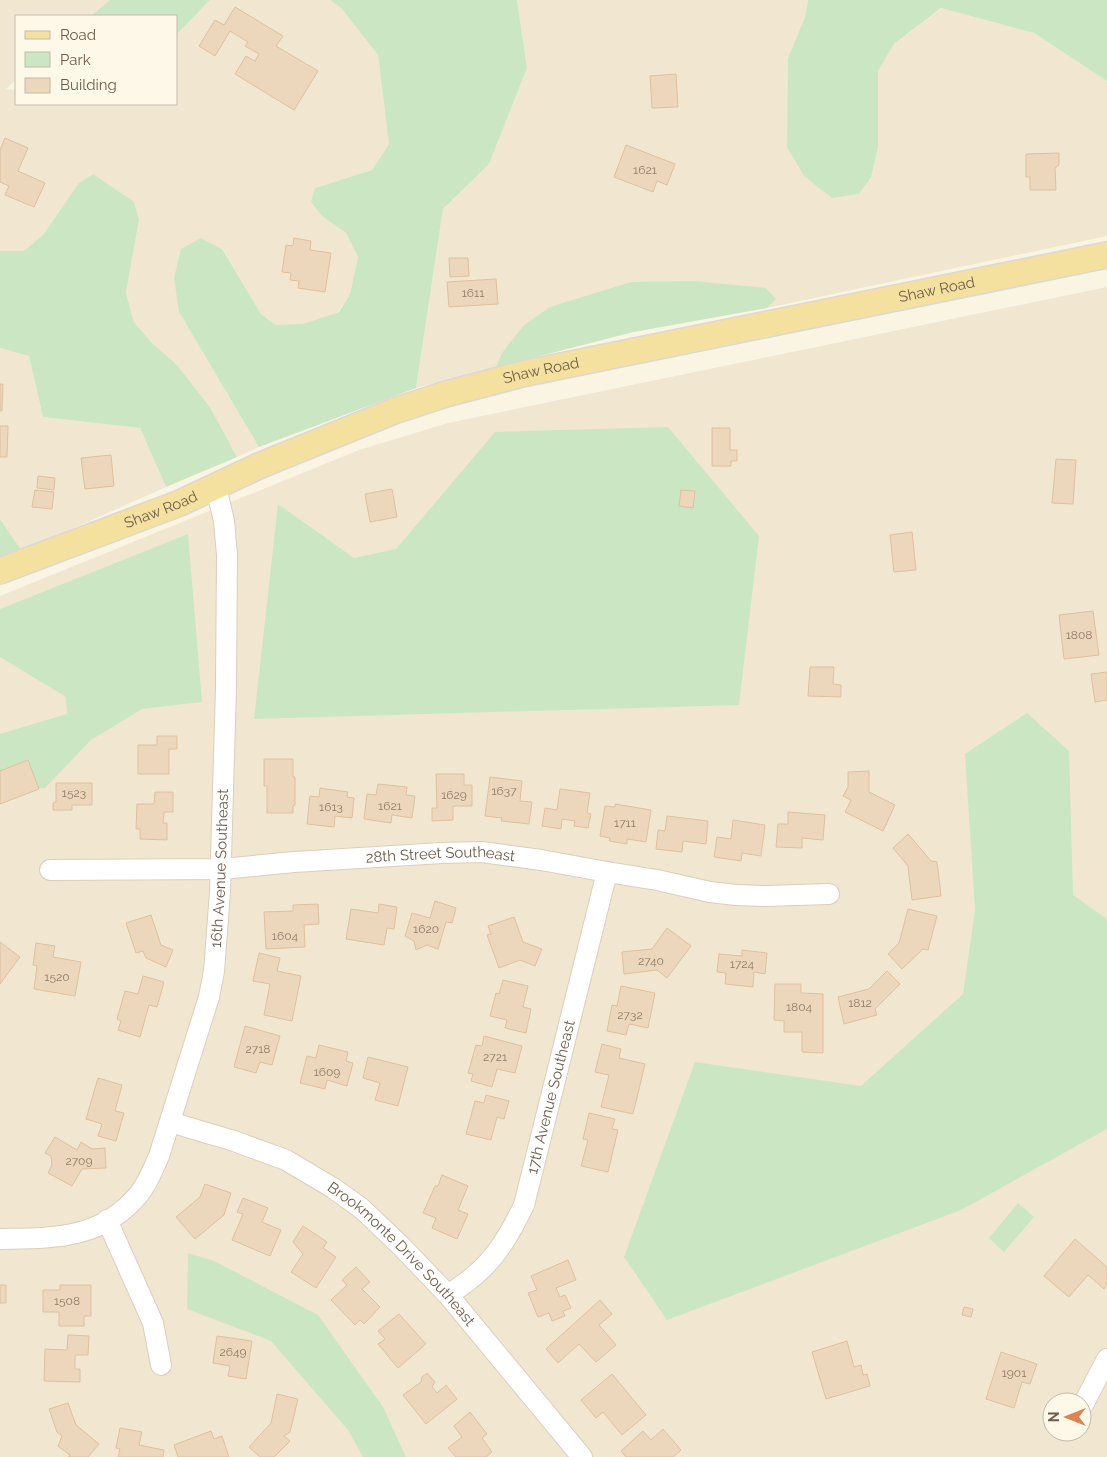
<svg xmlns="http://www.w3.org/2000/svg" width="1107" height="1457" viewBox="0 0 1107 1457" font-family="Raleway,sans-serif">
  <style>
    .residential { fill: #f1e7d1; fill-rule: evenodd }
    .green { fill: #cbe6c2 }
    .building { fill: #edd7bc; stroke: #dec09d }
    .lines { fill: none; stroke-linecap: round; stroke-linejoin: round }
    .minor-casing { stroke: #dacfbc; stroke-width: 22 }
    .major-casing { stroke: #dcd8d4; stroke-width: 28 }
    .minor { stroke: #fff; stroke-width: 20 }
    .major { stroke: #f4e19f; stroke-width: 25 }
    .labels { text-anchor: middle; stroke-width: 4; stroke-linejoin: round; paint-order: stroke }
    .number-label { font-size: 12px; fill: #8e7c67 }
    .street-label { font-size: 15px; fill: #6f5d4b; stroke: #fdf8e7 }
  </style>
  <rect width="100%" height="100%" fill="#faf4e2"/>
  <path class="residential" d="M 0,0 L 110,0 L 91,16 L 16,16 L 16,80 L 6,89 L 16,90 L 16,104 L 176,104 L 176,35 L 210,0 L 330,0 L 341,8 L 378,55 L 389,144 L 372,170 L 315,188 L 322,216 L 346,233 L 358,257 L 350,294 L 338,312 L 303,325 L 276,325 L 261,314 L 223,249 L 179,312 L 259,447 L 237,457 L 210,407 L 177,365 L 152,343 L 134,322 L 126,293 L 139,220 L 78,184 L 43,235 L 24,251 L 0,251 Z
    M 517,0 L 808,0 L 805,17 L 788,58 L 878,147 L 878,71 L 894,44 L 942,8 L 1034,33 L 1107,81 L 1107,236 L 767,308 L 633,332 L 416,388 L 443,209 L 489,164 L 527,68 Z
    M 1107,287 L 1107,1457 L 0,1457 L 0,596 L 359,450 L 448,423 ZM 1052,1402 L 1082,1402 L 1082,1432 L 1052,1432 Z
    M 0,348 L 29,356 L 43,417 L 140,428 L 166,487 L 22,551 L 0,519 Z"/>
  <path class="green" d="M 110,0 L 210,0 L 176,35 L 176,16 L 91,16 Z
    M 330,0 L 517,0 L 527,68 L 489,164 L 443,209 L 416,388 L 259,447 L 179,312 L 174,278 L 181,249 L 201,238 L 223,250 L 261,314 L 276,325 L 303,324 L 339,312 L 350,294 L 358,257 L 346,233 L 322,216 L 311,202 L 315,188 L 372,170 L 389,144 L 378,55 L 341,8 Z
    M 808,0 L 1107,0 L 1107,81 L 1034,33 L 941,8 L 894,44 L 878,71 L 878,147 L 871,177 L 859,194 L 832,198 L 804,176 L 787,147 L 788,58 L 805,17 Z
    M 93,174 L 134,202 L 139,220 L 126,293 L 134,322 L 152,343 L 177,365 L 210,407 L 237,457 L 166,487 L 140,428 L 43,417 L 29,356 L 0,348 L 0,251 L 24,251 L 43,235 L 78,184 Z
    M 693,281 L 766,288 L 776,299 L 767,308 L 633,332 L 496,367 L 502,353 L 524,325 L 550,307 L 631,282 Z
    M 668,427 L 759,536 L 739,705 L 254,719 L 278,504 L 354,558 L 396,549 L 495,432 Z
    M 0,519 L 22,551 L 0,558 Z
    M 188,534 L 202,702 L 142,709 L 91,740 L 45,788 L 4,789 L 0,779 L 0,734 L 67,714 L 66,697 L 0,657 L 0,609 Z
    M 1027,713 L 1069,751 L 1073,895 L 1107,919 L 1107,1129 L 961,1210 L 667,1320 L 624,1257 L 695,1062 L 861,1086 L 963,994 L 975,910 L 965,754 Z
    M 1018,1203 L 1034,1217 L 1004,1252 L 989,1238 Z
    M 188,1253 L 214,1261 L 318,1315 L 383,1407 L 406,1457 L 363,1457 L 348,1430 L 271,1341 L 187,1309 Z"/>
  <path class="building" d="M 235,7 L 283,36 L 276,46 L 318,71 L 294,110 L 235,74 L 246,56 L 255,61 L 259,54 L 245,46 L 248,42 L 230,31 L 215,56 L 199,46 L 215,20 L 224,25 Z
    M 676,74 L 678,107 L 652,108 L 650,76 Z
    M 5,138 L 28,148 L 18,171 L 45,183 L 34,207 L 5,195 L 9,186 L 0,182 L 0,150 Z
    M 626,145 L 675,164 L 667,185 L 657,181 L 653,192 L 614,177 Z
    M 1059,153 L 1059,165 L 1055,168 L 1056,190 L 1030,190 L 1030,177 L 1026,177 L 1026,154 Z
    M 294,238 L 311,241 L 310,250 L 331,253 L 325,292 L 298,288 L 299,281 L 290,280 L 291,273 L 282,272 L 286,245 L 293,246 Z
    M 449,258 L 468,258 L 469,276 L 450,277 Z
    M 496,279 L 498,304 L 449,307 L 447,282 Z
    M 0,384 L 3,384 L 2,411 L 0,411 Z
    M 0,426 L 8,426 L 7,457 L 0,457 Z
    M 712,428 L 730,428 L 730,450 L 737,450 L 737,461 L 731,461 L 731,466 L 712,466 Z
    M 111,455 L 114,486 L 85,489 L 81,458 Z
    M 1056,459 L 1076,460 L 1073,504 L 1052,503 Z
    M 38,476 L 55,478 L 54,490 L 37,488 Z
    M 392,489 L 397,517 L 370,522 L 365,494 Z
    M 35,490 L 54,492 L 52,509 L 32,507 Z
    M 681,490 L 695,491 L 693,508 L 679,506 Z
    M 912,532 L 916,570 L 894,572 L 890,535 Z
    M 1093,611 L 1099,655 L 1064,659 L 1059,615 Z
    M 810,667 L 834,667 L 833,684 L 841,685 L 841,697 L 808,696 Z
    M 1107,672 L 1107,700 L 1095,702 L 1091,674 Z
    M 157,736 L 177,736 L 177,749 L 169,749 L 169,774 L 138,774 L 138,745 L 157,745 Z
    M 264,759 L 293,759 L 293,777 L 295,777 L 295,805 L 293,806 L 293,813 L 267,813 L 267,786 L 264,786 Z
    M 28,760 L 39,789 L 0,804 L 0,771 Z
    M 869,771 L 869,792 L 895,805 L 883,831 L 845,812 L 851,800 L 843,796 L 848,787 L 848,772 Z
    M 436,774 L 464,774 L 464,785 L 472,785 L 472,806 L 453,806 L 453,820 L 432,821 L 432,808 L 437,808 Z
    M 490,777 L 522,781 L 520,801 L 532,802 L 529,824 L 501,821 L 502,818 L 485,816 Z
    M 56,783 L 92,783 L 92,805 L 72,805 L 72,810 L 53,810 L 53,803 L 56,802 Z
    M 378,784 L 407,787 L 406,795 L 415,796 L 412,818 L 392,815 L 391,823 L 364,819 L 367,794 L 376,795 Z
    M 320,788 L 348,792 L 347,797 L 354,798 L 352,818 L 335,816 L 334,827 L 307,824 L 310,796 L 319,797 Z
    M 560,789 L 590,793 L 587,813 L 591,814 L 588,828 L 574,826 L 575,821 L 562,819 L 561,829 L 542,826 L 545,808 L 557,810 Z
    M 155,792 L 173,792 L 173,812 L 164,812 L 163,823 L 167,823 L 167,840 L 140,839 L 140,829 L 136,829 L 137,804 L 154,804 Z
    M 615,804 L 651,810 L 646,842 L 627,839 L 627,844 L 609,841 L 610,838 L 600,836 L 605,806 L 615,807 Z
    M 788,812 L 825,815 L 823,840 L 802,838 L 802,848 L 776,847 L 778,824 L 788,824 Z
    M 667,816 L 708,821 L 706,844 L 683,841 L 682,852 L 656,849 L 658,830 L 665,831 Z
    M 733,820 L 765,825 L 761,856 L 742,853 L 741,861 L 714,857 L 717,837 L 731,839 Z
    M 908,834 L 931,861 L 937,862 L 941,896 L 912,900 L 908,866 L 893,848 Z
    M 435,901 L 456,908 L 452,923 L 446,922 L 438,949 L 427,945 L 416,950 L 414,941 L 405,936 L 412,913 L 430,918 Z
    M 318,904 L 319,924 L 304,925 L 305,947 L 266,949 L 264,912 L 293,911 L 293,905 Z
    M 379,904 L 397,907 L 394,929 L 387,928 L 384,945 L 346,939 L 351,909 L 378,913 Z
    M 908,909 L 937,916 L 928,950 L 923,949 L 902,969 L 888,954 L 899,943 Z
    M 151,915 L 161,945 L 173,950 L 166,967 L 146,958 L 143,951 L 136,953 L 126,923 Z
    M 514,917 L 523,942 L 542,949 L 535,966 L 520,960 L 499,968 L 487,935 L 491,934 L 488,926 Z
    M 667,928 L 691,946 L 667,978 L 657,970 L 624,974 L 622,952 L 652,949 Z
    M 0,942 L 20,957 L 0,984 Z
    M 36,943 L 55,946 L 53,957 L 81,962 L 75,996 L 34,989 L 37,966 L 33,965 Z
    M 742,950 L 767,953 L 765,974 L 754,972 L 753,987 L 725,984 L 726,973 L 717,972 L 719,954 L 742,956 Z
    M 259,953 L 280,958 L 277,971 L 301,976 L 292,1021 L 264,1015 L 270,984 L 253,981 Z
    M 887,971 L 900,984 L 875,1009 L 877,1015 L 844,1024 L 838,997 L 869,989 Z
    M 143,976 L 164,982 L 157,1007 L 149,1005 L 140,1037 L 118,1030 L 121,1021 L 117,1019 L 125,991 L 138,994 Z
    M 503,980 L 528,986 L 523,1007 L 531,1009 L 526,1033 L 505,1028 L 507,1020 L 490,1016 L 496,993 L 499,994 Z
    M 775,984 L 801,984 L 801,993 L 823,994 L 823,1053 L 802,1052 L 802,1032 L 784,1032 L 784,1021 L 774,1020 Z
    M 621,986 L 655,993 L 648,1028 L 629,1024 L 626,1035 L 607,1031 L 612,1005 L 617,1006 Z
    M 245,1026 L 280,1036 L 272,1065 L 260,1062 L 256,1073 L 234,1067 Z
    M 484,1036 L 522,1046 L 515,1073 L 497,1069 L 492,1087 L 471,1081 L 473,1074 L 468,1073 L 476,1045 L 482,1046 Z
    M 602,1044 L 621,1049 L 619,1058 L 645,1064 L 633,1114 L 601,1107 L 609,1075 L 595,1072 Z
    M 319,1045 L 348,1052 L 346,1061 L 353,1063 L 347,1086 L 327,1080 L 325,1089 L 300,1083 L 307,1056 L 316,1058 Z
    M 368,1057 L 408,1067 L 398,1106 L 375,1100 L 380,1083 L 363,1078 Z
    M 98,1078 L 122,1085 L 115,1111 L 124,1113 L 116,1141 L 98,1136 L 102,1124 L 86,1119 Z
    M 486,1095 L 509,1101 L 504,1119 L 497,1117 L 491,1140 L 466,1134 L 475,1101 L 484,1103 Z
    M 589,1113 L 615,1119 L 612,1129 L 618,1130 L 608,1172 L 581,1166 L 588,1140 L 583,1139 Z
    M 55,1137 L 77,1150 L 81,1142 L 92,1149 L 105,1148 L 106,1168 L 82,1169 L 72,1186 L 48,1173 L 52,1165 L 51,1156 L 45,1153 Z
    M 442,1175 L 468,1186 L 458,1210 L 468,1214 L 457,1239 L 432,1228 L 436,1218 L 423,1213 L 435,1186 L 438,1186 Z
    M 205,1184 L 231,1193 L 224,1215 L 195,1239 L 176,1217 L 200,1197 Z
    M 243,1198 L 268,1208 L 262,1222 L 281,1230 L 270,1256 L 232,1240 L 243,1214 L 237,1212 Z
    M 303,1226 L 327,1242 L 323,1248 L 336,1257 L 316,1288 L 291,1272 L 303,1254 L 293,1242 Z
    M 1075,1239 L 1107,1267 L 1107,1285 L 1104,1289 L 1088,1275 L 1069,1297 L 1044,1276 Z
    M 568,1260 L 576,1280 L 556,1288 L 560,1297 L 565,1295 L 571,1308 L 563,1311 L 565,1316 L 552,1321 L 549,1313 L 538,1317 L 528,1293 L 537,1290 L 531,1276 Z
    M 356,1267 L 370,1282 L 362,1289 L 380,1307 L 364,1324 L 360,1320 L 355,1325 L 331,1300 L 347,1285 L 342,1280 Z
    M 0,1285 L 6,1285 L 6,1303 L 0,1303 Z
    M 60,1285 L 91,1285 L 91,1316 L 84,1316 L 84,1326 L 59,1326 L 59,1312 L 43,1312 L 43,1290 L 60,1290 Z
    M 600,1300 L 612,1314 L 599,1325 L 616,1345 L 596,1362 L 579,1344 L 558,1363 L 546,1349 Z
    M 964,1307 L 973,1309 L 971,1317 L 962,1315 Z
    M 399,1314 L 426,1344 L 398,1368 L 378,1344 L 385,1339 L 378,1331 Z
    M 68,1335 L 89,1336 L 88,1355 L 75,1355 L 75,1369 L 80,1369 L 80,1382 L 44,1381 L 45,1349 L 67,1350 Z
    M 217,1336 L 252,1341 L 246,1379 L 228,1376 L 230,1366 L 213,1363 Z
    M 847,1341 L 854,1367 L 861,1365 L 863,1375 L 867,1374 L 870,1386 L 826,1399 L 812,1352 Z
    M 1001,1352 L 1037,1364 L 1030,1384 L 1022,1382 L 1014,1408 L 986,1399 Z
    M 427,1373 L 435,1382 L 432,1387 L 437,1393 L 446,1385 L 457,1399 L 426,1424 L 403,1395 L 421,1382 L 422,1377 Z
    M 612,1374 L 646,1415 L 622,1435 L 603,1412 L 596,1418 L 581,1400 Z
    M 277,1394 L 298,1399 L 290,1432 L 284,1436 L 290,1441 L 274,1457 L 260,1457 L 249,1447 L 271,1423 Z
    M 68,1403 L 76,1425 L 99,1444 L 88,1457 L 68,1457 L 70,1455 L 58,1446 L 62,1436 L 57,1432 L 49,1409 Z
    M 470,1412 L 487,1434 L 482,1438 L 492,1452 L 486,1457 L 456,1457 L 448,1448 L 462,1437 L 454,1426 Z
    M 120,1428 L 142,1432 L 139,1445 L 164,1450 L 163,1457 L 118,1457 L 120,1449 L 116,1448 Z
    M 663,1429 L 681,1450 L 673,1457 L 626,1457 L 621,1451 L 643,1431 L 651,1440 Z
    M 211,1431 L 214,1439 L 222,1436 L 229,1457 L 178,1457 L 174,1445 Z"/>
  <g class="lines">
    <defs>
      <g id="minor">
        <path id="s1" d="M 50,870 L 222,869 L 294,862 L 442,853 L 482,852 L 541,860 L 607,872 L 657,880 L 710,892 L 736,895 L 765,896 L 829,894"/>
        <path id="s2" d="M 170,1122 L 234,1141 L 286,1160 L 333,1188 L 361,1208 L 400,1245 L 448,1295 L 582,1457"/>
        <path d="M 107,1220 L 153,1323 L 161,1365"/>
        <path id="s3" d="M 0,1239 C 53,1238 101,1240 139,1194 C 148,1183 153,1169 159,1156 L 209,997 L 214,971 L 220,892 L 226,688 L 227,555 L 224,521 L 216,487"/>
        <path id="s4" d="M 448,1295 C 457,1289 466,1283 474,1276 C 497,1257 511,1232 524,1205 L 607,872"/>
        <path d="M 1083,1405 L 1107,1359"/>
      </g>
      <g id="major">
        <path id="s5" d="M 0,571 L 180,503 L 261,465 L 394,411 L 446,394 L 522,374 L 1107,255"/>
      </g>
    </defs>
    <use href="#minor" class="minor-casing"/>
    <use href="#major" class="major-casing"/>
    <use href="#minor" class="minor"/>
    <use href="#major" class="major"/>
  </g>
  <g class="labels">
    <g class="number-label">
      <text x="645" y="174">1621</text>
      <text x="473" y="297">1611</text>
      <text x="1079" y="639">1808</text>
      <text x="504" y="795">1637</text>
      <text x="74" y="797">1523</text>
      <text x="454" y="799">1629</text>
      <text x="390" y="810">1621</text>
      <text x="331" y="811">1613</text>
      <text x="625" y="827">1711</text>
      <text x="426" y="933">1620</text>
      <text x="285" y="940">1604</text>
      <text x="651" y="965">2740</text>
      <text x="742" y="968">1724</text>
      <text x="57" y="981">1520</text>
      <text x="860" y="1007">1812</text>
      <text x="799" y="1011">1804</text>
      <text x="630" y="1019">2732</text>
      <text x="258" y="1053">2718</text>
      <text x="495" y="1061">2721</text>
      <text x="327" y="1076">1609</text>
      <text x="79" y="1165">2709</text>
      <text x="67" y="1305">1508</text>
      <text x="233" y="1356">2649</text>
      <text x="1014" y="1377">1901</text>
    </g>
    <g class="street-label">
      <text dy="5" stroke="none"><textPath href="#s5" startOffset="982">Shaw Road</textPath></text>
      <text dy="5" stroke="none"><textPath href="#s5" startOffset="578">Shaw Road</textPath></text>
      <text dy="5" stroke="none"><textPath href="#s5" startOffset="172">Shaw Road</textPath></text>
      <text dy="5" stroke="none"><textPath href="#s1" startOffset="391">28th Street Southeast</textPath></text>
      <text dy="5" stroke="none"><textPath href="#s3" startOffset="491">16th Avenue Southeast</textPath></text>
      <text dy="5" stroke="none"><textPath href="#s4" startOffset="231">17th Avenue Southeast</textPath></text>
      <text dy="5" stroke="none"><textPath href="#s2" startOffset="272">Brookmonte Drive Southeast</textPath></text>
    </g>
  </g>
  <rect x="15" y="15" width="162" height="90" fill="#fdf8e7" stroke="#c4baa9"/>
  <rect x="25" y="31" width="25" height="8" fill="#f4e19f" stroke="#c4baa9"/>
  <text x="60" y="40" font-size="15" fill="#6f5d4b">Road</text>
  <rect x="25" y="52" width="25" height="15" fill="#cbe6c2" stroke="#c4baa9"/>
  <text x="60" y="65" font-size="15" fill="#6f5d4b">Park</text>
  <rect x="25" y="78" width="25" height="15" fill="#edd7bc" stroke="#c4baa9"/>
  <text x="60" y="90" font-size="15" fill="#6f5d4b">Building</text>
  <g transform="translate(1067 1417) rotate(270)"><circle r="24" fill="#fdf8e7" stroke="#c4baa9"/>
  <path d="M0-4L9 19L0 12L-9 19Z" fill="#db8450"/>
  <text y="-8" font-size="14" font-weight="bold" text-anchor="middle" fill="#6f5d4b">N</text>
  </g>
</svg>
